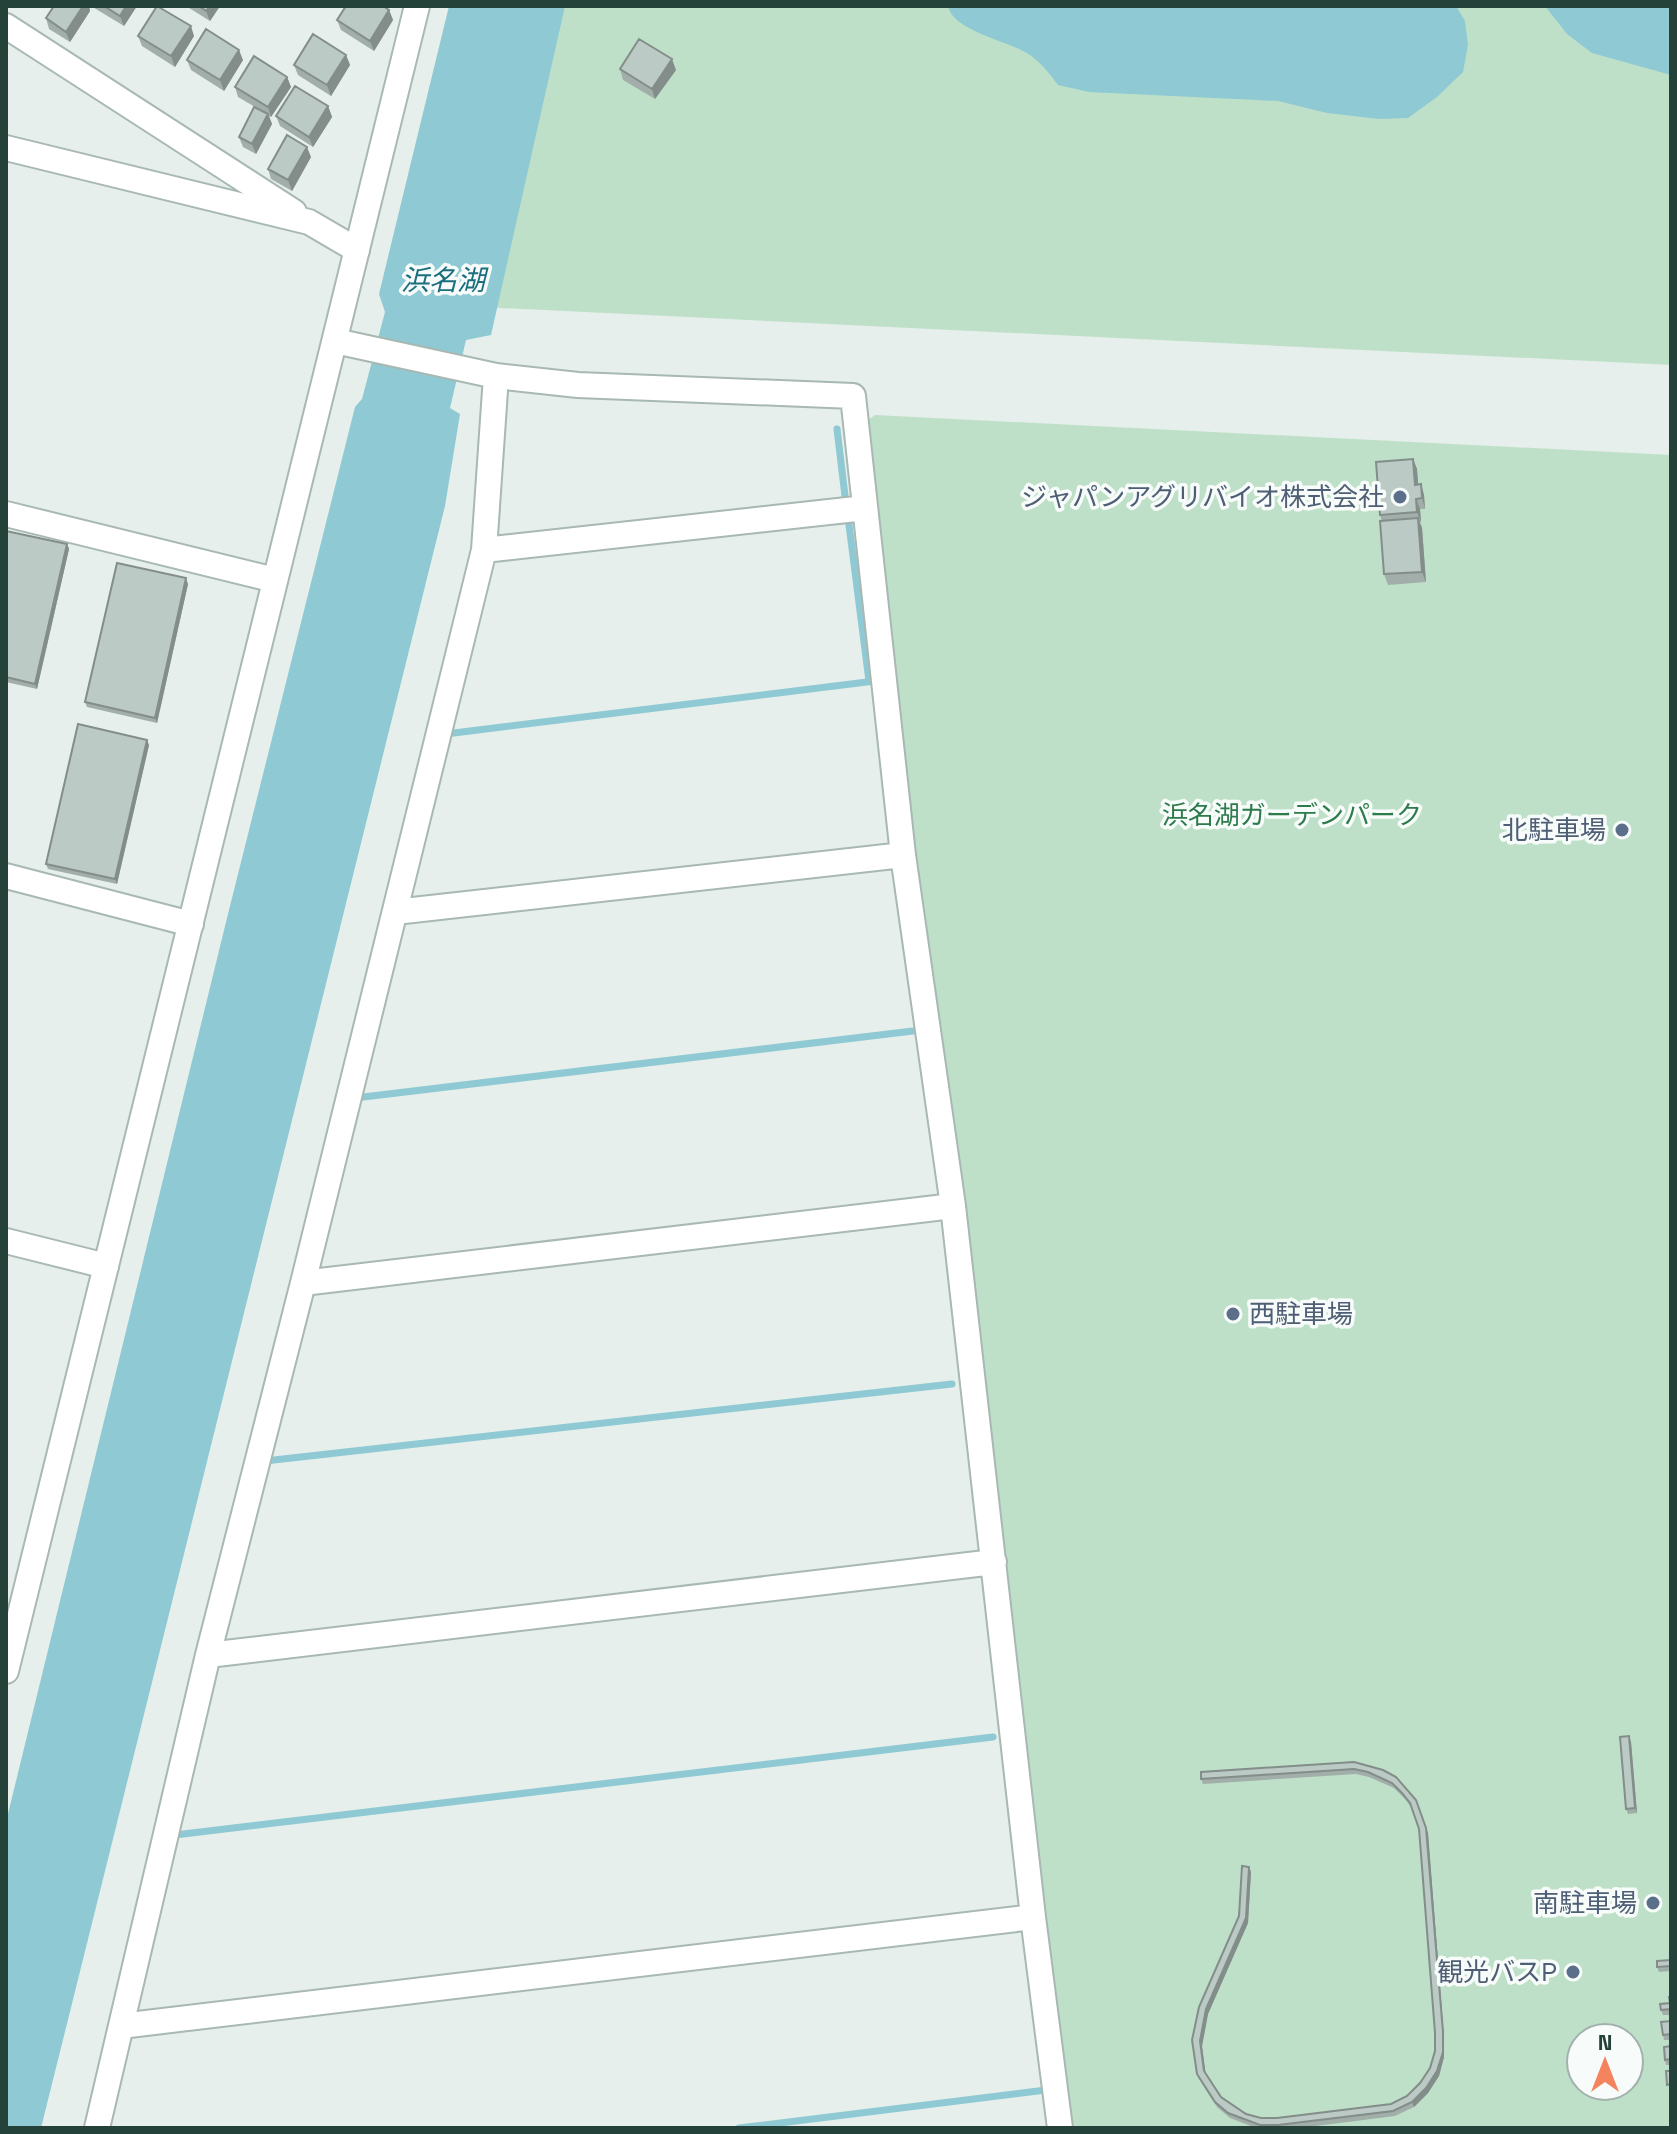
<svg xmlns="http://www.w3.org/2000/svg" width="1677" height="2134" viewBox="0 0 1677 2134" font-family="'Space Grotesk','Noto Sans JP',sans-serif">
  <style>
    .green { fill: #bfe0c8; fill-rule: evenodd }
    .water { fill: #8ec9d4 }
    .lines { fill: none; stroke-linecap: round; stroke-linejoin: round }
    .stream { stroke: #8ec9d4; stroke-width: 7 }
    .minor-casing { stroke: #a8b8b2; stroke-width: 28 }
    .tertiary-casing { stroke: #a8b8b2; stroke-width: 28 }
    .minor { stroke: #fff; stroke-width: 24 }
    .tertiary { stroke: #fff; stroke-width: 24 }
    .wall { fill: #a1aea9 }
    .shaded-wall { fill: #838d89 }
    .building { fill: #bbcac4; stroke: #838d89; stroke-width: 2 }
    .service-dot { fill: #5c6f8a; stroke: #f7fbf9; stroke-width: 3 }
    .labels { text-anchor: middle; stroke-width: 7; stroke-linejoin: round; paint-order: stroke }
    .service-label { font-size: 26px; fill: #4e5e75; stroke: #f7fbf9; text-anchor: end }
    .park-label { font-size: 26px; fill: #2d7a4b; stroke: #f7fbf9 }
    .water-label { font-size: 28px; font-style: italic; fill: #1c6f80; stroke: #f7fbf9 }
  </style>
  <rect width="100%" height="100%" fill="#e6efeb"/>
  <path class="green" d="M 527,6 L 1671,6 L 1671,365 L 461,306 Z
    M 875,415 L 1671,455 L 1671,2128 L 1066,2128 L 865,422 ZM 1581,2038 L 1629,2038 L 1629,2086 L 1581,2086 Z"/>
  <path class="water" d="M 449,6 L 565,6 L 491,335 L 466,340 L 450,408 L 460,414 L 445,506 L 41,2128 L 6,2128 L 6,1822 L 226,922 L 355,407 L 362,399 L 385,312 L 379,294 Z
    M 948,6 L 1456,6 L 1465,21 L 1468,45 L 1463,72 L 1437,97 L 1408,118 L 1379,119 L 1327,113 L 1278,101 L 1089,92 L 1058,85 C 1049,73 1040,61 1027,53 C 1007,41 952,30 948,6 Z
    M 1545,6 L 1671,6 L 1671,75 L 1592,53 L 1567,34 Z"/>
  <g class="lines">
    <path class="stream" d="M 837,429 L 845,496
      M 848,517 L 869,681
      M 446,734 L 875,681
      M 355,1098 L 913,1031
      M 265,1461 L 952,1384
      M 175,1835 L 993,1737
      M 739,2128 L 1046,2090"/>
    <defs>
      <path id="minor" d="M 6,26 L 294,212
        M 6,148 L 309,222 L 357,250
        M 335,341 L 496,376 L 578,385 L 853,396 L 903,855 L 953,1206 L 1033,1917 L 1060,2128
        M 6,514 L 275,580
        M 484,550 L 865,508
        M 6,876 L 191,924
        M 395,912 L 903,855
        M 6,1241 L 106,1266
        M 303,1283 L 953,1206
        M 208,1655 L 994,1562
        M 121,2026 L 1033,1917
        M 97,2128 L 208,1655 L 303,1283 L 484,550 L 496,376"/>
      <path id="tertiary" d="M 6,1671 L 417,6"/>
    </defs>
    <use href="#minor" class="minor-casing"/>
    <use href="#tertiary" class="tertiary-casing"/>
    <use href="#minor" class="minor"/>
    <use href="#tertiary" class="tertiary"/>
  </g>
  <path class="wall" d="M 54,6 L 89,6 L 90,11 L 70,42 L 49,29 L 46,18 Z
    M 91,6 L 137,6 L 124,26 Z
    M 186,6 L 220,6 L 210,21 Z
    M 389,10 L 393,20 L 374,51 L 341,30 L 337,20 Z
    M 138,36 L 194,36 L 175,67 L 142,46 Z
    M 346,55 L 350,65 L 331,96 L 298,75 L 294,65 Z
    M 187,60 L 243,60 L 224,91 L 191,70 Z
    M 620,69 L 676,70 L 655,99 L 623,80 Z
    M 287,77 L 291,87 L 271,117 L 269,116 L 272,124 L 256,154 L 243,147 L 239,137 L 257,108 L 238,97 L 235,87 Z
    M 328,106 L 332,117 L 313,147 L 280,126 L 276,116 Z
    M 311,157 L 292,191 L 271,179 L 268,169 Z
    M 1413,459 L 1417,469 L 1418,485 L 1421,484 L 1424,495 L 1425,509 L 1420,509 L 1421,522 L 1420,522 L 1422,528 L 1426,582 L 1388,585 L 1384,574 L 1382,521 L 1380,515 Z
    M 6,531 L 67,544 L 69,549 L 37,689 L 6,682 Z
    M 188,584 L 157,723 L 87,707 L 85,702 Z
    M 149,745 L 117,884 L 48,869 L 46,864 Z
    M 1631,1742 L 1637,1813 L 1628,1814 L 1626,1809 Z
    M 1354,1762 L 1383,1770 L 1416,1800 L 1428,1833 L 1444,2038 L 1444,2057 L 1439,2076 L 1428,2093 L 1414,2107 L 1395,2116 L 1300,2128 L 1256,2128 L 1230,2118 L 1217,2107 L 1199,2079 L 1197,2074 L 1192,2040 L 1239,1916 L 1251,1872 L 1248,1923 L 1208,2014 L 1202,2046 L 1205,2073 L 1221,2097 L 1246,2114 L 1261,2118 L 1277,2118 L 1391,2104 L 1407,2096 L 1420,2083 L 1430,2068 L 1435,2051 L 1435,2033 L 1419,1829 L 1412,1808 L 1404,1798 L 1394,1788 L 1369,1777 L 1356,1774 L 1203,1784 L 1201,1779 Z
    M 1671,1960 L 1671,1971 L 1659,1972 L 1657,1967 Z
    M 1671,1996 L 1671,2015 L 1663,2015 L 1661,2010 L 1670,2003 Z
    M 1671,2021 L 1671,2040 L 1664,2040 L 1663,2035 Z
    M 1671,2046 L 1671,2065 L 1666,2065 L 1665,2060 Z"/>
  <path class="shaded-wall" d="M 83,6 L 89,6 L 90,11 L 70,42 L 66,32 Z
    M 126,6 L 137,6 L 124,26 L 120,16 Z
    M 210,6 L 220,6 L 210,21 L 206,11 Z
    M 389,10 L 393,20 L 374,51 L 370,41 Z
    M 191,26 L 194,36 L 175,67 L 171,56 Z
    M 239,50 L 243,60 L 224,91 L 220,80 Z
    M 346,55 L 350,65 L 331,96 L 327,85 Z
    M 672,59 L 676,70 L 655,99 L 652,89 Z
    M 287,77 L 291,87 L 271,117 L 268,107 Z
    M 328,106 L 332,117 L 313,147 L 309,137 Z
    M 268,114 L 272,124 L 256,154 L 252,144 Z
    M 307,147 L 311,157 L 292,191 L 288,180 Z
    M 1413,459 L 1417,469 L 1419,495 L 1415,485 Z
    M 1421,484 L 1424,495 L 1425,509 L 1422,498 Z
    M 1416,499 L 1420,509 L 1421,522 L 1417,512 Z
    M 1418,518 L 1422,528 L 1426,582 L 1422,572 Z
    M 67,544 L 69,549 L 37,689 L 35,684 Z
    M 186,578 L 188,584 L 157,723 L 155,718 Z
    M 147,740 L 149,745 L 117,884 L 115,879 Z
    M 1629,1736 L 1631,1742 L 1637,1813 L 1635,1808 Z
    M 1426,1828 L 1428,1833 L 1444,2038 L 1444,2057 L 1439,2076 L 1428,2093 L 1414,2107 L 1412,2102 L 1443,2052 Z
    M 1249,1867 L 1251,1872 L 1248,1923 L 1208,2014 L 1202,2046 L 1206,2076 L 1204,2071 L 1200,2041 L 1206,2009 L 1246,1918 Z"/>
  <path class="building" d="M 54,6 L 83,6 L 66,32 L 46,18 Z
    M 104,6 L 126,6 L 120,16 Z
    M 157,6 L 191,26 L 171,56 L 138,36 Z
    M 199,6 L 210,6 L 206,11 Z
    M 346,6 L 383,6 L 389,10 L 370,41 L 337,20 Z
    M 206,29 L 239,50 L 220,80 L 187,60 Z
    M 313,34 L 346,55 L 327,85 L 294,65 Z
    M 639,39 L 672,59 L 652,89 L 620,69 Z
    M 254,56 L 287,77 L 268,107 L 235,87 Z
    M 295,86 L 328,106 L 309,137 L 276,116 Z
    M 254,107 L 268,114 L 252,144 L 239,137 Z
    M 287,135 L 307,147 L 288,180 L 268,169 Z
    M 1413,459 L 1415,485 L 1421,484 L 1422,498 L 1416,499 L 1417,512 L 1380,515 L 1376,462 Z
    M 1418,518 L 1422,572 L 1384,574 L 1380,521 Z
    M 6,531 L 67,544 L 35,684 L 6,677 Z
    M 117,563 L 186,578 L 155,718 L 85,702 Z
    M 78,724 L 147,740 L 115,879 L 46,864 Z
    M 1629,1736 L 1635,1808 L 1626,1809 L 1620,1737 Z
    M 1354,1762 L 1383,1770 L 1396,1777 L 1416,1800 L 1426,1828 L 1443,2032 L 1443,2052 L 1437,2071 L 1426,2088 L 1412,2102 L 1393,2111 L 1278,2125 L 1260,2125 L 1228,2113 L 1215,2102 L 1197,2074 L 1192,2040 L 1199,2007 L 1239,1916 L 1242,1866 L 1249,1867 L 1246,1918 L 1206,2009 L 1200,2041 L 1204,2071 L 1221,2097 L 1246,2114 L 1261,2118 L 1277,2118 L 1391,2104 L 1407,2096 L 1420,2083 L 1430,2068 L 1435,2051 L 1435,2033 L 1419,1829 L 1410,1803 L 1402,1793 L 1392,1783 L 1368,1772 L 1354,1769 L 1201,1779 L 1201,1772 Z
    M 1671,1960 L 1671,1966 L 1657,1967 L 1657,1961 Z
    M 1671,1996 L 1671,2009 L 1661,2010 L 1660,2004 L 1670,2003 L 1669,1997 Z
    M 1671,2021 L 1671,2034 L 1663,2035 L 1661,2022 Z
    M 1671,2046 L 1671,2059 L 1665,2060 L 1664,2047 Z
    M 1666,2071 L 1671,2071 L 1671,2084 L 1667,2085 Z"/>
  <g class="service-dot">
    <circle cx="1400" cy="497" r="8"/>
    <circle cx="1622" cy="830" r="8"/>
    <circle cx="1233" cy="1314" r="8"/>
    <circle cx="1653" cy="1903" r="8"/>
    <circle cx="1573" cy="1972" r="8"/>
  </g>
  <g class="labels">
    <g class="service-label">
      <text x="1384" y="506">ジャパンアグリバイオ株式会社</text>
      <text x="1606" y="839">北駐車場</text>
      <text x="1249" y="1323" text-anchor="start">西駐車場</text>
      <text x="1637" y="1912">南駐車場</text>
      <text x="1557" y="1981">観光バスP</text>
    </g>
    <g class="park-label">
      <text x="1292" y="824">浜名湖ガーデンパーク</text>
    </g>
    <g class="water-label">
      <text x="443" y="290">浜名湖</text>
    </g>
  </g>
  <rect width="1677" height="2134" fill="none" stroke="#24423a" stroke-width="16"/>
  <g transform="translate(1605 2062)"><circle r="38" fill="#f7fbf9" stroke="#a3b1ad" stroke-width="2"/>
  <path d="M0-6L14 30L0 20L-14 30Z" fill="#f4845f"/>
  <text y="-12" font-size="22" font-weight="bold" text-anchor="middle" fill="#24423a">N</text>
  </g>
</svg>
